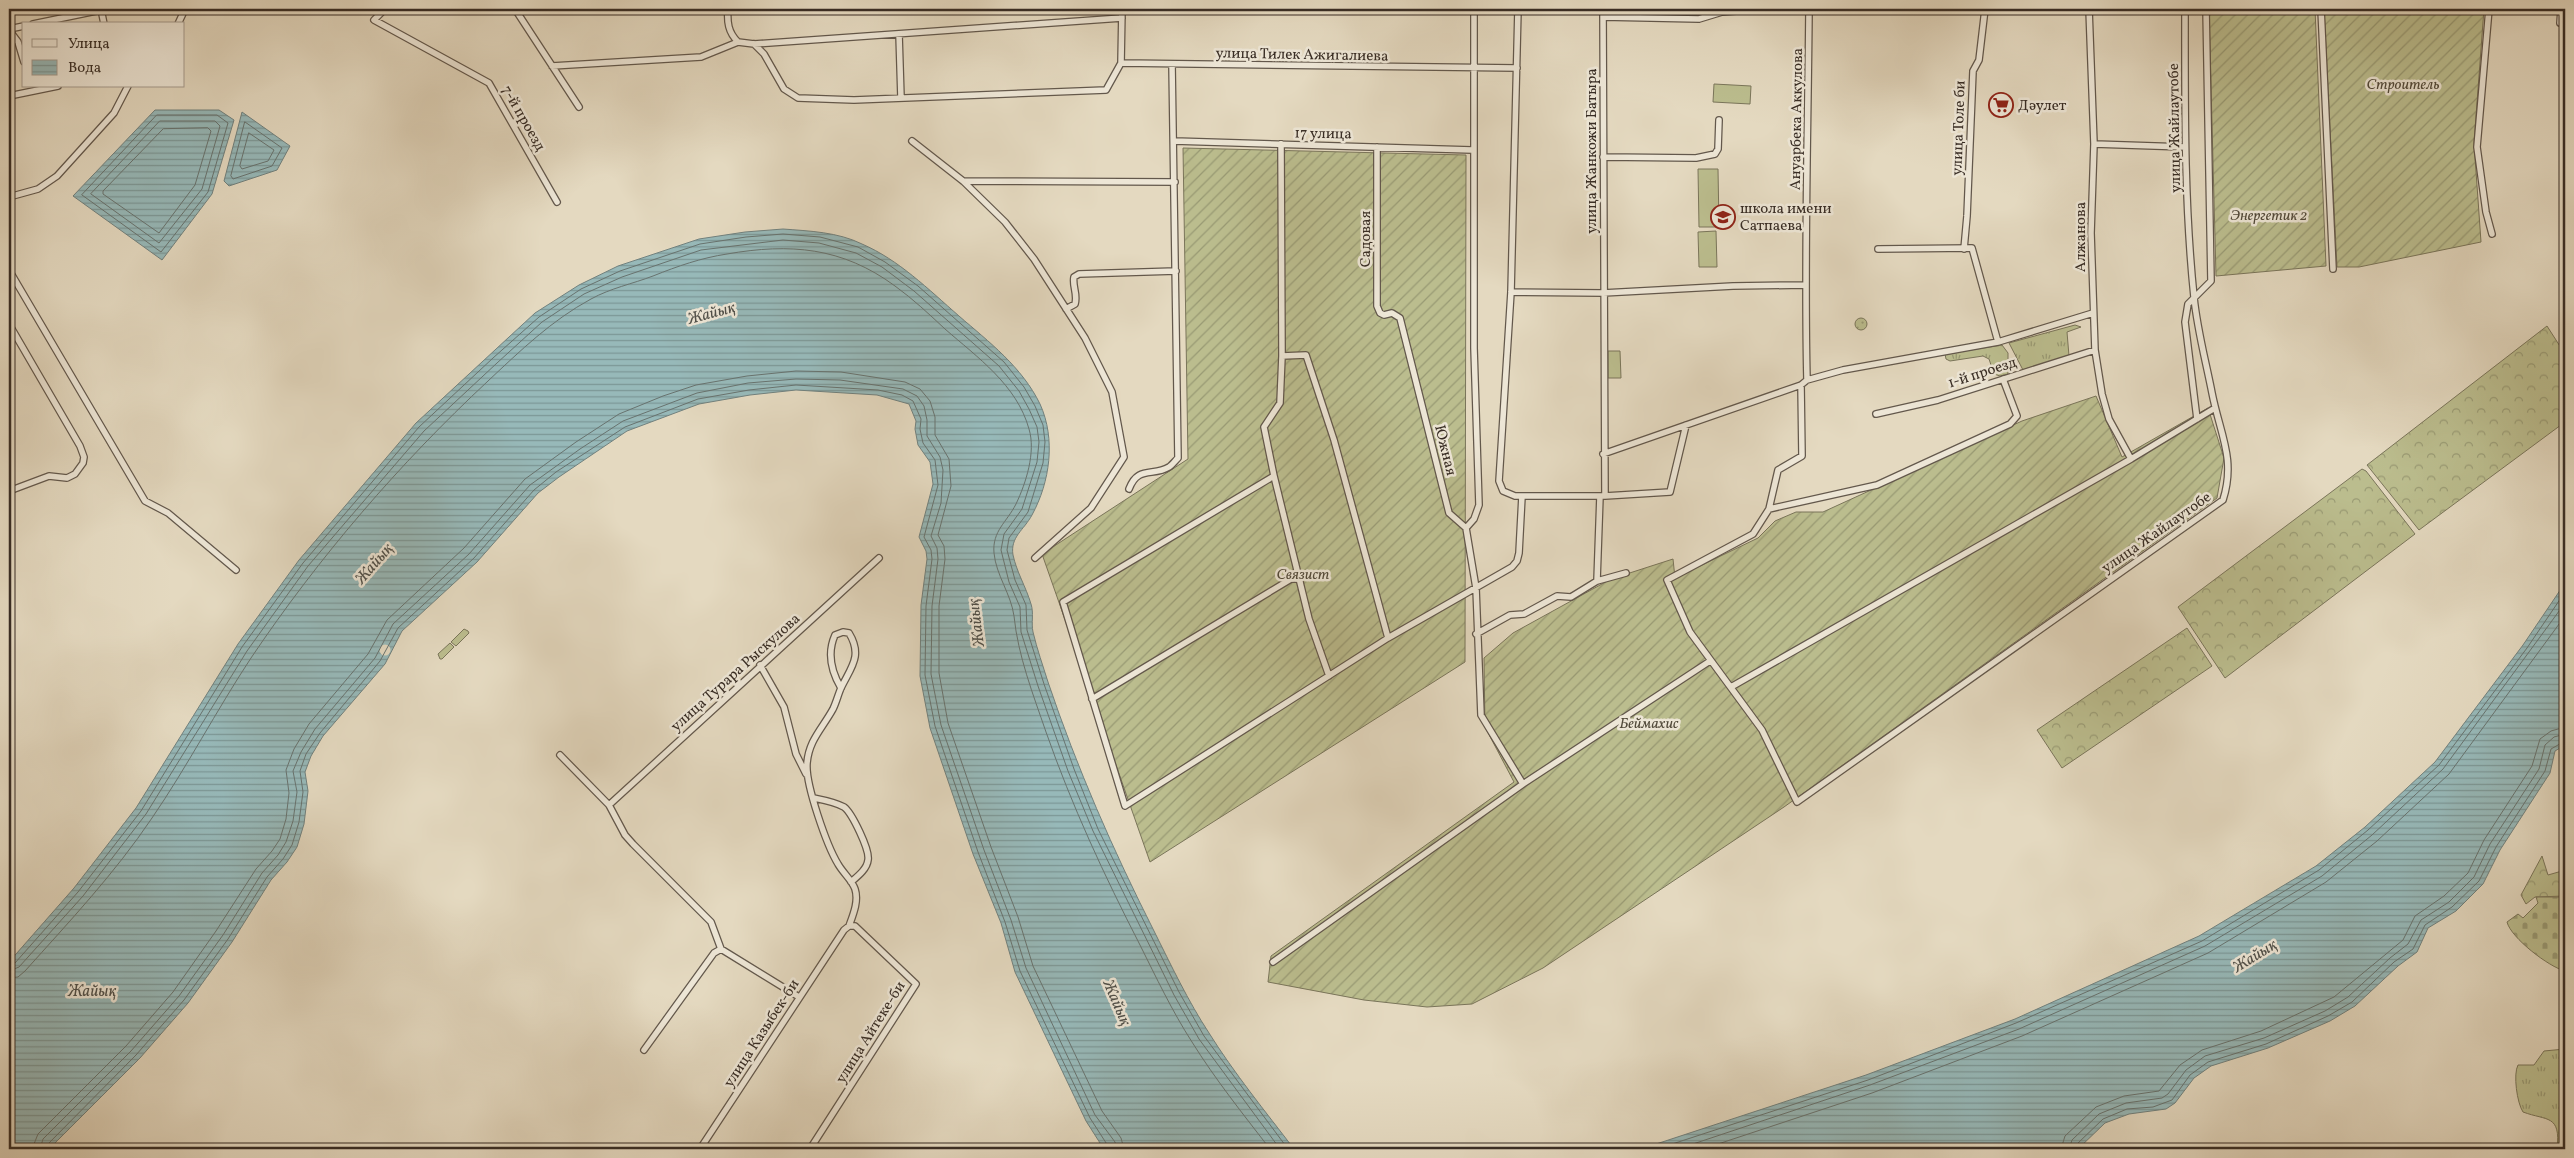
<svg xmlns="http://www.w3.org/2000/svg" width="2574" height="1158" viewBox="0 0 2574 1158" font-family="Vollkorn,serif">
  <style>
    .grass { fill: url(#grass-tufts); stroke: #7a755a }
    .forest { fill: url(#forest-crowns); stroke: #7a755a }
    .cemetery { fill: url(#cemetery-stones); stroke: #7a755a }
    .park { fill: url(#park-dots); stroke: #7a755a }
    .garden { fill: url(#garden-furrows); stroke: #7a755a }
    .pitch { fill: #bbbd8e; stroke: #7a755a }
    .water { fill: url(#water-rules); stroke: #71817e }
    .pier { fill: #e4d9c0 }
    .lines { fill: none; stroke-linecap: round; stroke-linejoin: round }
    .shore { stroke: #68736f; stroke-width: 1 }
    .street-casing { stroke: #63584c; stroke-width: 8 }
    .street { stroke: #ede6d6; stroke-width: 5.5 }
    .labels { text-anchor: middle; stroke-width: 5; stroke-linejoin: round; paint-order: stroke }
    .street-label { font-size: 15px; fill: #382d25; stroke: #ede6d6 }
    .park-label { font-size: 15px; font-style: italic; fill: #524a3a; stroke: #ede6d6 }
    .poi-label { font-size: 15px; fill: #382d25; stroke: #ede6d6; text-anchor: start }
    .water-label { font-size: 16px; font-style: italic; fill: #50504a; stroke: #ede6d6 }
  </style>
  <defs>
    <pattern id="grass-tufts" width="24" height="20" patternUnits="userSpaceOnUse" patternTransform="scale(1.25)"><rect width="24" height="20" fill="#bbbd8e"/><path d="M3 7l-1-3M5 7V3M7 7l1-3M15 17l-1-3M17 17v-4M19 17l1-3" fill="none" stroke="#999a74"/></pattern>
    <pattern id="forest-crowns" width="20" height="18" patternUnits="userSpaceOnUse" patternTransform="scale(1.25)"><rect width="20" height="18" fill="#bbbd8e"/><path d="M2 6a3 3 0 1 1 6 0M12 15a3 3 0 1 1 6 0" fill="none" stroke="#999a74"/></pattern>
    <pattern id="cemetery-stones" width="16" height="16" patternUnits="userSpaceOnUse" patternTransform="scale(1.25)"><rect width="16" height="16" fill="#bbbd8e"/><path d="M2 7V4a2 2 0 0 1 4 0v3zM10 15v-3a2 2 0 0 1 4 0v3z" fill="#999a74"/></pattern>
    <pattern id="park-dots" width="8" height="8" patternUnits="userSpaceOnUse" patternTransform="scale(1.25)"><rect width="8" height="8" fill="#bbbd8e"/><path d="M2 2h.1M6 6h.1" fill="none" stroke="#999a74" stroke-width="1.8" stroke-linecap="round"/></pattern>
    <pattern id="garden-furrows" width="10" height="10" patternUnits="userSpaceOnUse" patternTransform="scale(1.25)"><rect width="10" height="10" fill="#bbbd8e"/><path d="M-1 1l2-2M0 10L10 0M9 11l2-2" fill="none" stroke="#999a74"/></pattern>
    <pattern id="water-rules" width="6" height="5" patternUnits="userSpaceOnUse" patternTransform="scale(1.25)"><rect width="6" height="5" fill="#97b9b9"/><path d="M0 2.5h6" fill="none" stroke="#7c9796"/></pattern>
  </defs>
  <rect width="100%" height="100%" fill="#e4d9c0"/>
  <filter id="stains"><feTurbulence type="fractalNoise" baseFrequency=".004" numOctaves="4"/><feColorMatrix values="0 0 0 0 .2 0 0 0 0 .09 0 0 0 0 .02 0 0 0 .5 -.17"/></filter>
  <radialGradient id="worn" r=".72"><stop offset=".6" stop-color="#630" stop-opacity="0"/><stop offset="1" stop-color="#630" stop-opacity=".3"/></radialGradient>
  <path class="grass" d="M 2075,325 L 2081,327 L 2067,332 L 2069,356 L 2023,370 L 2009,343 Z
    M 2002,345 L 2008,353 L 2008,374 L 2000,376 L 1994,374 L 1989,359 L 1983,356 L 1950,361 L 1946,359 L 1945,354 Z
    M 464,629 L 468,631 L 469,633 L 456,646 L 451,642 Z
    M 450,643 L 454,647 L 442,659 L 440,659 L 438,654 Z
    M 2565,1049 L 2565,1149 L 2557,1149 C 2561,1114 2547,1121 2523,1112 C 2517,1103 2513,1074 2518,1065 L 2534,1065 L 2544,1051 Z"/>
  <path class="forest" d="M 2547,326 L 2565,354 L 2565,422 L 2419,530 L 2367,465 Z
    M 2362,469 L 2366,471 L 2415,534 L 2225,678 L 2178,607 Z
    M 2187,628 L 2212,666 L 2062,768 L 2037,730 Z
    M 2542,856 L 2548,875 L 2562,871 L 2565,896 L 2535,897 L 2526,904 L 2521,895 Z"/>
  <path class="cemetery" d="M 2536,897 L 2565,897 L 2565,971 C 2549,967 2511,938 2507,922 L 2518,914 L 2523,918 L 2538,903 Z"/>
  <path class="park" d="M1855 324a6 6 0 1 1 12 0a6 6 0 1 1-12 0Z"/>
  <path class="garden" d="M 2209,9 L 2315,9 L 2326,266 L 2216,276 Z
    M 2324,9 L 2484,9 L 2474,143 L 2481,242 L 2359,267 L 2337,267 Z
    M 1183,148 L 1466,155 L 1465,662 L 1150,862 L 1042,554 L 1188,459 Z
    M 2096,396 L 2122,457 L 2208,408 L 2224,458 L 2217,498 L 1784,807 L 1543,968 L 1472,1004 L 1427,1007 L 1364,1000 L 1268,982 L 1271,956 L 1514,782 L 1485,727 L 1484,658 L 1513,633 L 1611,579 L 1673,559 L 1675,578 L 1758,538 L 1775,521 L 1796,512 L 1823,512 L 2022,421 Z"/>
  <path class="pitch" d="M 1714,84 L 1751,86 L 1750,104 L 1713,102 Z
    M 1698,169 L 1718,169 L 1719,227 L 1699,227 Z
    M 1716,231 L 1717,267 L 1699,267 L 1698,232 Z
    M 1608,351 L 1620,351 L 1621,378 L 1608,378 Z"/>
  <path class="water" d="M 155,110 L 219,110 L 234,120 L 212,194 L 162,260 L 73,196 Z
    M 242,112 L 290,146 L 277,170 L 229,186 L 224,181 Z
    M 783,229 C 809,231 838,232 862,244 C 899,260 928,289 959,316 C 989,342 1022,367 1040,404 C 1056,439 1050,482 1032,515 C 1024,530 1010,537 1013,555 C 1017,573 1026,587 1031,604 C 1034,613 1031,623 1033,632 C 1037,649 1043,666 1048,682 C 1077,768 1113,850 1154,931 C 1171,965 1188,1001 1209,1033 C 1234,1073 1265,1111 1294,1149 L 1107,1149 L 1100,1143 L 1086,1121 L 1015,972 L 1001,923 L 973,854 L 930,728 L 920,676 L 921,605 L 927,559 L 926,551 L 919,537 L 933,484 L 930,462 L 918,445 L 915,429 L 916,421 L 909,404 L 877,395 L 796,390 L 750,395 L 699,404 L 627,431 L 559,477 L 538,493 L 477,562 L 402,631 L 385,664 L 323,736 L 311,756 L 305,772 L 308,791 L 304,824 L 297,847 L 287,862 L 271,880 L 232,942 L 188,1003 L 140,1058 L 49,1149 L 9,1149 L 9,962 L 74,888 L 136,808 L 238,644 L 299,560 L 416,423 L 535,313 L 579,285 L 618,266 L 699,239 L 745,232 Z
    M 2565,583 L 2565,745 L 2555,751 L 2550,773 L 2500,850 L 2483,884 L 2456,911 L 2428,928 L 2417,952 L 2398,966 L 2355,1006 L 2330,1021 L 2268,1048 L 2211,1066 L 2194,1078 L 2175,1103 L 2166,1109 L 2129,1114 L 2105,1123 L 2078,1149 L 1641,1149 L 1866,1075 L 2015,1019 L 2199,936 L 2316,866 L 2365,827 L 2435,762 L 2523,645 Z"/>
  <path class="pier" d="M379.5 650a5.5 5.5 0 1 1 11 0a5.5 5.5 0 1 1-11 0Z"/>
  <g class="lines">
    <path class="shore" d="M 157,115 L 217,115 L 228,123 L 208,192 L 161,252 L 82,195 Z
      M 160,121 L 215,121 L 220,126 L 202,189 L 159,243 L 91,194 Z
      M 245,122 L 282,148 L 272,166 L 233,179 L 231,176 Z
      M 208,128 L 211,131 L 195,185 L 159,233 L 103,194 L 103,191 L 163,129 Z
      M 249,133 L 274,150 L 268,161 L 242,169 L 240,166 Z
      M 9,964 L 15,963 L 78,892 L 141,811 L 242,647 L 303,563 L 419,427 L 493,358 L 539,317 L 581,289 L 620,271 L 700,244 L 746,237 L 783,234 L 820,237 L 858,247 L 885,262 L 918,286 L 1004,362 L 1024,387 L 1035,406 L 1043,425 L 1045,442 L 1043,463 L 1028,512 L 1009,538 L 1007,550 L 1015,580 L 1026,605 L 1027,630 L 1044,684 L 1074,769 L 1098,829 L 1179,992 L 1204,1036 L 1288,1149
      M 9,971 L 19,967 L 83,896 L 146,814 L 247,651 L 308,566 L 424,431 L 497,363 L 542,322 L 584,294 L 622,277 L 701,250 L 783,240 L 819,243 L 856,253 L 882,267 L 914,291 L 999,366 L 1019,391 L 1029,409 L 1037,427 L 1039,442 L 1037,462 L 1022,509 L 1004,534 L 1001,550 L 1009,582 L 1020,607 L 1021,632 L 1038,686 L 1068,771 L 1093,831 L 1174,995 L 1199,1039 L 1280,1149
      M 9,978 L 18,977 L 25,971 C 69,922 115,873 152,818 C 187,767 216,711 251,658 C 319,557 399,464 488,381 C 520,351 552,320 591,299 C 611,288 632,284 653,276 C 678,266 701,258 727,254 C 790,243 842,247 895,286 C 913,299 929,314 945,329 C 977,357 1017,385 1029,429 C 1036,452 1026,483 1016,504 C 1007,522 992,531 994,553 C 996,575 1011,594 1014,616 C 1018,656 1033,694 1046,732 C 1072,806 1104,875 1140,945 C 1156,977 1172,1011 1192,1042 C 1215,1079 1243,1114 1270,1149
      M 32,1149 L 38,1134 L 126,1046 L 173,992 L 216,931 L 256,869 L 272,851 L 280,839 L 286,819 L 289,793 L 286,770 L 294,749 L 309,724 L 368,654 L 387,620 L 464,548 L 525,479 L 576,442 L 619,414 L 663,396 L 696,385 L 747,376 L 796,371 L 841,372 L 905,382 L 920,389 L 930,401 L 935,417 L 935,435 L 949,459 L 951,486 L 938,535 L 944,546 L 945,559 L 939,606 L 939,673 L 948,723 L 991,847 L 1018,917 L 1033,966 L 1102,1111 L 1121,1138 L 1124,1149
      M 40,1149 L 43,1139 L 131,1051 L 179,996 L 223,935 L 262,873 L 278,855 L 286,842 L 293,821 L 297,792 L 293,771 L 301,752 L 315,729 L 375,658 L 393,624 L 469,554 L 530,485 L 580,449 L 623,421 L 697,393 L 748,383 L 796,379 L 840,380 L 903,389 L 917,396 L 924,406 L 927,420 L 927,436 L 940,457 L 943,470 L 941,503 L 931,536 L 937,548 L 938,559 L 932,606 L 931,674 L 941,725 L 984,850 L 1011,920 L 1026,968 L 1095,1115 L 1115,1142 L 1116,1149
      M 46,1149 L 48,1144 L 136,1055 L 184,1000 L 228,939 L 267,877 L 283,859 L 292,845 L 299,822 L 303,792 L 300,771 L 306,754 L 320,733 L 380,661 L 398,628 L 474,558 L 534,490 L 556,472 L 625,427 L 698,399 L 749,390 L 796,385 L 878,390 L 902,395 L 913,401 L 921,419 L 920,429 L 923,443 L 935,460 L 938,485 L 924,537 L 931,550 L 932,559 L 926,606 L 925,675 L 935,726 L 978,852 L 1005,922 L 1020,971 L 1090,1118 L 1110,1149
      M 1657,1149 L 1868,1080 L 2016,1023 L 2202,941 L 2319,870 L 2368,830 L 2439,765 L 2527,648 L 2565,592
      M 1678,1149 L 1870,1085 L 2019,1029 L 2205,946 L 2322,876 L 2372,835 L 2443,769 L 2565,603
      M 1703,1149 L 1872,1093 L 2022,1036 L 2208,953 L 2326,882 L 2377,841 L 2449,774 L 2565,616
      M 2061,1149 L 2065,1136 L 2096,1107 L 2124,1096 L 2159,1091 L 2180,1065 L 2202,1050 L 2261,1031 L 2334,997 L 2403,940 L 2415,916 L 2444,896 L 2468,873 L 2484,840 L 2532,766 L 2540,739 L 2551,731 L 2565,727
      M 2069,1149 L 2072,1140 L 2099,1114 L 2126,1103 L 2162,1098 L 2168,1094 L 2186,1070 L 2205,1056 L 2264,1038 L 2325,1011 L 2348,997 L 2390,958 L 2408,944 L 2421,920 L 2449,902 L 2474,877 L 2490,844 L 2539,769 L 2545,745 L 2554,737 L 2565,734
      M 2075,1149 L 2077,1144 L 2103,1119 L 2127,1109 L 2153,1107 L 2172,1100 L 2190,1075 L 2208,1062 L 2266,1044 L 2328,1016 L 2352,1002 L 2394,962 L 2413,949 L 2425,925 L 2452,907 L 2479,881 L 2496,847 L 2545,771 L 2551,749 L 2565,741"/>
    <defs>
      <path id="street" d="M 101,9 L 104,24
        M 385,9 L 374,20 L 489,83 L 557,202
        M 515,9 L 579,107
        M 728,9 C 727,22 728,32 738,42 L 754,44 L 1122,18
        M 1518,9 L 1511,292 L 1499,481 L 1503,491 L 1515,496 L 1605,496 L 1670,492 L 1686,425
        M 1603,9 L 1605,496
        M 2089,9 L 2094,144 L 2091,233 L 2095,350 L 2102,394 L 2109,419 L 2131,459
        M 2321,9 L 2333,269
        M 2489,9 L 2477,147 L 2486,212 L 2492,234
        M 2561,9 L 2560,23 L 2565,23
        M 1603,17 L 1699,19 L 1722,12 L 1764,9
        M 33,24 L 106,9
        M 178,24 L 185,9
        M 9,29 L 24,26
        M 9,30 L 18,42 L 24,62
        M 899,34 L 901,98
        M 754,44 L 764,54 L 784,89 L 798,98 L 854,100 L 1106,90 L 1121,63 L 1122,9
        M 1121,63 L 1517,68
        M 552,66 L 701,57 L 738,42
        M 9,96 L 58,86
        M 912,141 L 963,181 L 1005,222 L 1034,259 L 1085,338 L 1112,392 L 1124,457 L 1091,508 L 1035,558
        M 1174,141 L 1472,150
        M 1281,144 L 1282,356
        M 2094,144 L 2185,147
        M 1377,147 L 1377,306 L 1380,313 L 1384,315 L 1392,313 L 1400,318 L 1449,513 L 1466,528 L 1476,588 L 1481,715 L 1523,784
        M 1603,157 L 1696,158 L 1715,154 L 1718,149 L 1719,120
        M 963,181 L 1175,182
        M 9,197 L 38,189 L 57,176 L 114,113 L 128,86
        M 1878,249 L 1972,248 L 1998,342
        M 1964,249 L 1967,216 L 1973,71 L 1979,60 L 1985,9
        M 9,270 L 145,501 L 168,513 L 236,570
        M 1511,292 L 1603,293 L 1733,286 L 1805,285
        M 1066,309 L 1075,304 C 1078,294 1072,286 1074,277 L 1079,274 L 1176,271
        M 9,324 L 80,446 L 84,457 L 83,463 L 75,474 L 67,478 L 49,476 L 9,491
        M 2003,379 L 2017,416 L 2010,424 L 1877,485 L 1769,509 L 1753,534 L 1667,580 L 1690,632 L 1762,730 L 1797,802 L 2223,500 C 2236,459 2220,434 2212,393 C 2206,362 2197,329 2194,297 C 2184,201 2185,105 2185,9
        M 1807,380 C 1804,257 1808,132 1809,9
        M 1876,414 L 1938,400 L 2095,350
        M 2197,419 L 2185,322 L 2188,304 L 2211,281 L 2206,9
        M 1603,454 L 1801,385 L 1807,380 L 1843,370 L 1998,342 L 2093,313
        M 1274,476 L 1264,427 L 1280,403 L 1282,356 L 1306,355 L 1334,440 L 1388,638
        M 1129,489 C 1138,465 1153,477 1169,467 C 1172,465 1175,461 1178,458 L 1172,64
        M 1769,509 L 1778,470 L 1802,456 L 1801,385
        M 1466,528 L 1474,519 L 1479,505 L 1474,348 L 1474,9
        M 1597,581 L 1600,496
        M 1476,634 L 1510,615 L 1524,614 L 1557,596 L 1571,597 L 1597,581 L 1626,573
        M 760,665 L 784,707 L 796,754 L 806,774
        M 1329,676 L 1309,619 L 1274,476 L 1063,602 L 1125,806 L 1388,638 L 1512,567 L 1517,561 L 1519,553 L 1522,496
        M 1731,687 L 2131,459 L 2215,408
        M 841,688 C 831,671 827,653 835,635 L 843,632 L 849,633 C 863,656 851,667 841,688 C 838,695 836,703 833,709 C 822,729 809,740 807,763 C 805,784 827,846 838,864 C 843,873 852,880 855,889 C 859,901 853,915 849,926
        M 1092,699 L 1291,579 L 1300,579
        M 560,755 L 609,805 L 625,835 L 633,844 L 711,922 L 721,949 L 799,997
        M 814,798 C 824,800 835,802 844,807 C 852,813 870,850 868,860 C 867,869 858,876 851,882
        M 609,805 L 879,558
        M 1273,962 L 1523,784 L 1710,661
        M 644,1050 L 714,953 L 721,949
        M 700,1149 L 844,930 L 849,926 L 855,926 L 916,984 L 810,1149"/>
    </defs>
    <use href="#street" class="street-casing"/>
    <use href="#street" class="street"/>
  </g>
  <defs>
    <symbol id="supermarket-ring" viewBox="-11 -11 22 22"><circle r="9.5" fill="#ede6d6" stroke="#8f2418" stroke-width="1.5"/><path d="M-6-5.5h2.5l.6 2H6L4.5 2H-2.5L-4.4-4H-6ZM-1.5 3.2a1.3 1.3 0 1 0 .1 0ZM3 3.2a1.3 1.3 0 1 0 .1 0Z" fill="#8f2418"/></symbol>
    <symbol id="school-ring" viewBox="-11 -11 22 22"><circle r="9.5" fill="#ede6d6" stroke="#8f2418" stroke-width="1.5"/><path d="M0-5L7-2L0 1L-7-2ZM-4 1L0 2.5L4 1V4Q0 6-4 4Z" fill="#8f2418"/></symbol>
  </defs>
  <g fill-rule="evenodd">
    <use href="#supermarket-ring" x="1987" y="91" width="28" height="28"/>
    <use href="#school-ring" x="1709" y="203" width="28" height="28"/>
  </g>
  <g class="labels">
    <g class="street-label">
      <text transform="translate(1302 54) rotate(1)" y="5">улица Тилек Ажигалиева</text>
      <text transform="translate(524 118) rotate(60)" y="5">7-й проезд</text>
      <text transform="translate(1796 119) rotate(-89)" y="5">Ануарбека Аккулова</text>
      <text transform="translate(1958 128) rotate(-88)" y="5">улица Толе би</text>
      <text transform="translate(2174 128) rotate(-91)" y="5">улица Жайлаутобе</text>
      <text transform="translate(1323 133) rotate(1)" y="5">17 улица</text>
      <text transform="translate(1591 151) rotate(-90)" y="5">улица Жанкожи Батыра</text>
      <text transform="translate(2080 237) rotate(-90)" y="5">Алжанова</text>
      <text transform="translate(1365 239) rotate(-90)" y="5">Садовая</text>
      <text transform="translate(1982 372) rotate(-18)" y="5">1-й проезд</text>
      <text transform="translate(1446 450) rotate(76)" y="5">Южная</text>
      <text transform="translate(2156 532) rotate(-35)" y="5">улица Жайлаутобе</text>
      <text transform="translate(735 672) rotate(-42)" y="5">улица Турара Рыскулова</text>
      <text transform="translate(870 1032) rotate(-58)" y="5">улица Айтеке-би</text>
      <text transform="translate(761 1033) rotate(-57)" y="5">улица Казыбек-би</text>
    </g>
    <g class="park-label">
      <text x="2403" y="89">Строитель</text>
      <text x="2269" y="220">Энергетик 2</text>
      <text x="1303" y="579">Связист</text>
      <text x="1649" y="728">Беймахис</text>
    </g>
    <g class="poi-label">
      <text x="2018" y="110">Дәулет</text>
      <text x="1740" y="213">школа имени<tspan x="1740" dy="17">Сатпаева</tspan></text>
    </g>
    <g class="water-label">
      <text transform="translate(711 312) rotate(-15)" y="6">Жайық</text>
      <text transform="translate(373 563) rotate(-49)" y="6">Жайық</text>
      <text transform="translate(975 623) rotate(-97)" y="6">Жайық</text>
      <text transform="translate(2254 955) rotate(-32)" y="6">Жайық</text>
      <text x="92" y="996">Жайық</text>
      <text transform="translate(1118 1002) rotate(67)" y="6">Жайық</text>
    </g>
  </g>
  <rect width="2574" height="1158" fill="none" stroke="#e4d9c0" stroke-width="30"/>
  <rect x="10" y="10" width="2554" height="1138" fill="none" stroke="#382d25" stroke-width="2.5"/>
  <rect x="15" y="15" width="2544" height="1128" fill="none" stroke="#382d25"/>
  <rect x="22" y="22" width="162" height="65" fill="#ede6d6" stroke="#a59c8f"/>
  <rect x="32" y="39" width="25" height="8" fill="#ede6d6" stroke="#a59c8f"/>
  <text x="68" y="48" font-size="15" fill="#382d25">Улица</text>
  <rect x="32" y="60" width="25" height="15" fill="url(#water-rules)" stroke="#a59c8f"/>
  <text x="68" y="72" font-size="15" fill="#382d25">Вода</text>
  <rect width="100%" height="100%" filter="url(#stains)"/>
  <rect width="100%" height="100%" fill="url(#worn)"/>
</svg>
